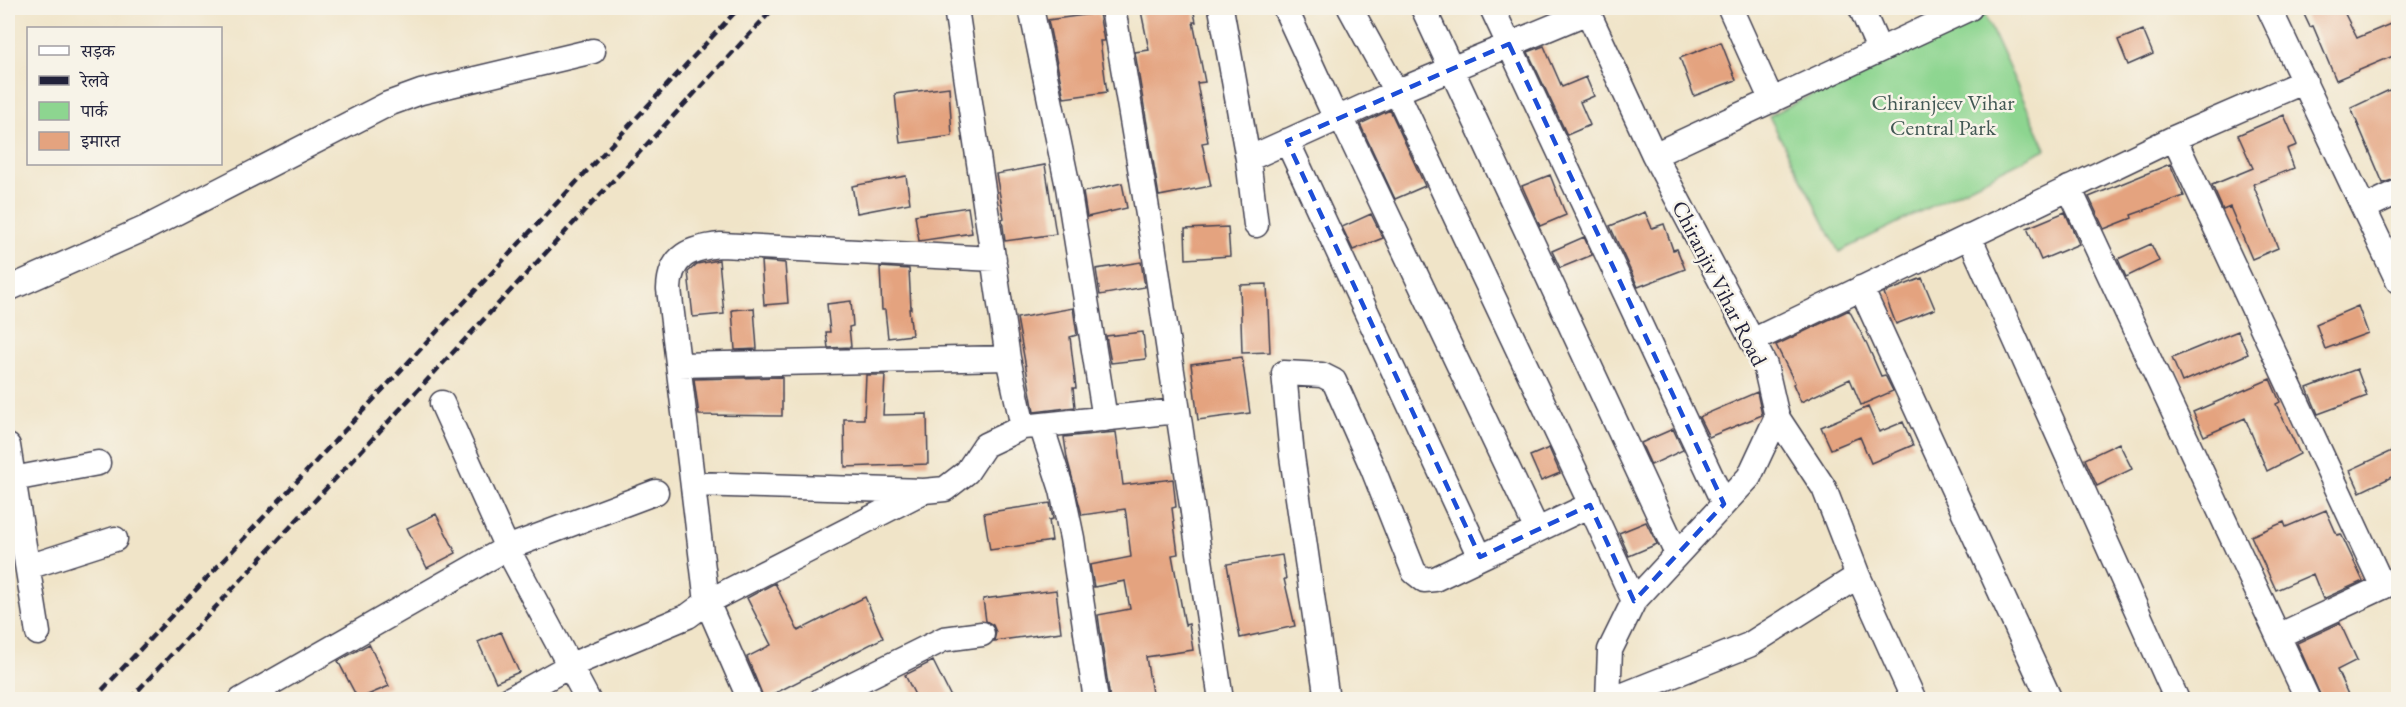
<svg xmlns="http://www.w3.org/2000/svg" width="2406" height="707" viewBox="0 0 2406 707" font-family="'EB Garamond','Noto Serif Devanagari',serif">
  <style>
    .green { fill: #8dd590; stroke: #587c66; stroke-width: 1.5 }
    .building { fill: #e4a37f }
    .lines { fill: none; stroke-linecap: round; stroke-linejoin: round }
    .minor-casing { stroke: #413f50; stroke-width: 27 }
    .minor { stroke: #fff; stroke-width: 24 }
    .rail { stroke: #22223b; stroke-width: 4.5; stroke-dasharray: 9 4.5; stroke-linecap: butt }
    .marked { fill: none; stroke: #1d4ed8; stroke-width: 4.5; stroke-dasharray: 12 8; stroke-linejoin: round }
    .labels { text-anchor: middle; stroke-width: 5; stroke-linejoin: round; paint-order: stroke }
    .park-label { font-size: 22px; fill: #425854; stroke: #f7f3e8 }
    .street-label { font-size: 22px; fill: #22223b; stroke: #f7f3e8 }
  </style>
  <rect width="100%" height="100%" fill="#f7f3e8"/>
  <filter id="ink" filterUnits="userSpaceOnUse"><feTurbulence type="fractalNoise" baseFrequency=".0167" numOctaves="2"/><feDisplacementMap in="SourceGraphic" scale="12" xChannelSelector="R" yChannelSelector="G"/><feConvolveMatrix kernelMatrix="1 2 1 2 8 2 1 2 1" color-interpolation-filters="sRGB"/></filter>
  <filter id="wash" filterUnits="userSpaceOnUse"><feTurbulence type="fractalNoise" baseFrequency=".008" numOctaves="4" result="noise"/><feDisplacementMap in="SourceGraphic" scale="24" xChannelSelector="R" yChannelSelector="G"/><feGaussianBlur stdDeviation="1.35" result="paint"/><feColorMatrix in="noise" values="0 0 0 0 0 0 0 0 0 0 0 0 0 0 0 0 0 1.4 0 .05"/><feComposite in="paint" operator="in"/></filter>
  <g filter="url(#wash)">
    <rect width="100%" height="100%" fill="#f0e4c8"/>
    <path class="green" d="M 1982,9 L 2046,149 L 1839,252 L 1769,116 Z"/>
    <g id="blocks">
      <path class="building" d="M 1159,8 L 1193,8 L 1196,22 L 1193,22 L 1205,82 L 1197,83 L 1208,142 L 1202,143 L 1211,186 L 1159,196 L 1135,52 L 1149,50 L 1141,11 Z
        M 2301,8 L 2342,8 L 2357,38 L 2395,22 L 2398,31 L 2398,54 L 2336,80 L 2313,26 L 2310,27 Z
        M 1099,13 L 1104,41 L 1100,41 L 1107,92 L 1064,98 L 1048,20 Z
        M 2143,30 L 2153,54 L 2128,65 L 2118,40 Z
        M 1721,42 L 1736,80 L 1694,96 L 1680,58 Z
        M 1544,46 L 1562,87 L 1586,77 L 1594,96 L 1580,102 L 1590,125 L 1567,135 L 1528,52 Z
        M 2398,86 L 2398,178 L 2383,183 L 2351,108 Z
        M 949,87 L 952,136 L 900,143 L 895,94 Z
        M 1390,110 L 1425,186 L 1395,199 L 1360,124 Z
        M 2284,115 L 2297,145 L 2287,149 L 2294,168 L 2253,184 L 2278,248 L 2252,259 L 2230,207 L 2223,210 L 2212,185 L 2253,168 L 2238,135 Z
        M 2170,164 L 2184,196 L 2131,215 L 2132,218 L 2104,229 L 2089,197 Z
        M 1045,165 L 1056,234 L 1005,241 L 1002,219 L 1004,218 L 996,174 Z
        M 1550,175 L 1566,215 L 1540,226 L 1522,186 Z
        M 906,176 L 910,203 L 857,213 L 852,186 Z
        M 1122,183 L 1127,208 L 1087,217 L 1083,192 Z
        M 968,207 L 972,233 L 919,241 L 915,215 Z
        M 1645,212 L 1652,228 L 1664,224 L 1673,250 L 1677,249 L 1685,269 L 1638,287 L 1610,226 Z
        M 2065,212 L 2079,244 L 2041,260 L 2027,228 Z
        M 1371,214 L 1383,238 L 1353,250 L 1342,227 Z
        M 1228,227 L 1230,256 L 1186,259 L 1185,229 Z
        M 1584,237 L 1592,255 L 1560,268 L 1552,251 Z
        M 2151,244 L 2159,261 L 2126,277 L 2118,259 Z
        M 719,260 L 724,314 L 693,317 L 688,272 L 697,264 Z
        M 761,261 L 785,263 L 788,303 L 764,305 Z
        M 1141,262 L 1145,287 L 1100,295 L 1096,269 Z
        M 880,267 L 909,269 L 911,309 L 909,309 L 912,335 L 888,338 L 885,310 L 882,310 Z
        M 1922,278 L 1935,309 L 1896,324 L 1884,293 Z
        M 1267,284 L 1270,352 L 1242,353 L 1240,285 Z
        M 851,301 L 853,326 L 849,327 L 851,347 L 828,348 L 826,332 L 830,332 L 827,304 Z
        M 2358,306 L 2368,333 L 2325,349 L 2316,324 Z
        M 754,308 L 757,349 L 735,350 L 732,310 Z
        M 1073,308 L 1077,335 L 1070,337 L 1076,388 L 1073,388 L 1075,407 L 1034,412 L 1017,318 Z
        M 1849,310 L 1867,344 L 1881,376 L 1885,375 L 1893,391 L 1861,405 L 1850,379 L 1801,402 L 1793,384 L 1795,383 L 1776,345 Z
        M 2238,331 L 2248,354 L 2182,382 L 2172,358 Z
        M 1143,332 L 1146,359 L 1111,363 L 1106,336 Z
        M 1242,357 L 1250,413 L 1198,420 L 1191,364 Z
        M 2357,369 L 2367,396 L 2318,414 L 2307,388 Z
        M 866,375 L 885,375 L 883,415 L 927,414 L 928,464 L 845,467 L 844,419 L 864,419 Z
        M 782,377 L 782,416 L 699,415 L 694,379 Z
        M 2270,379 L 2280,402 L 2276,404 L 2300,454 L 2267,471 L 2245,418 L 2204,436 L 2193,412 Z
        M 1757,392 L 1762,415 L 1709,437 L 1699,417 Z
        M 1868,407 L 1879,432 L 1903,422 L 1913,445 L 1871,463 L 1860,437 L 1831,449 L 1821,427 Z
        M 1673,429 L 1683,450 L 1651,465 L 1641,443 Z
        M 1116,432 L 1123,485 L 1173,479 L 1176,507 L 1172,508 L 1178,554 L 1172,555 L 1185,625 L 1189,624 L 1193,650 L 1146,657 L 1153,699 L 1110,699 L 1098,615 L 1130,609 L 1125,581 L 1094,587 L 1090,565 L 1131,557 L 1126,514 L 1125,509 L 1082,515 L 1067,458 L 1064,437 Z
        M 2119,443 L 2132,469 L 2097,486 L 2085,459 Z
        M 1549,448 L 1560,473 L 1541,481 L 1530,456 Z
        M 2398,448 L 2398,474 L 2360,492 L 2350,470 Z
        M 1050,503 L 1053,519 L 1049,520 L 1052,541 L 990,550 L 984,513 Z
        M 2326,510 L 2337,535 L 2341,534 L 2363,581 L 2323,599 L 2313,574 L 2276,590 L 2251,536 L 2284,522 L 2286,527 Z
        M 436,514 L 456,553 L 427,568 L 407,528 Z
        M 1646,522 L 1657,544 L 1629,556 L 1619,533 Z
        M 1282,555 L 1286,579 L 1284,579 L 1295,626 L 1240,638 L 1227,564 Z
        M 775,583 L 798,631 L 865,597 L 883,638 L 764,699 L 747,657 L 771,645 L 747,598 Z
        M 1056,590 L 1061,632 L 994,641 L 996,632 L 993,625 L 986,621 L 983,599 Z
        M 2340,623 L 2357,660 L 2337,670 L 2350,699 L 2322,699 L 2297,643 Z
        M 501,632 L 519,672 L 496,682 L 478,642 Z
        M 369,644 L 389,686 L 358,699 L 338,661 Z
        M 933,661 L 952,699 L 917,699 L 905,675 Z"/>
    </g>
  </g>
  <g filter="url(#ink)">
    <use href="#blocks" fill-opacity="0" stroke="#413f50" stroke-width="1.5"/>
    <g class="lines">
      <defs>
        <path id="minor" d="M 956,8 L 1008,358 L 1023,427
          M 1031,8 L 1068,187 L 1105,419
          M 1113,8 L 1153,244 L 1221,700
          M 1221,8 L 1248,159 L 1256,225
          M 1285,8 L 1331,108 L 1341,117 L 1537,530
          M 1350,8 L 1401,101 L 1587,496 L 1590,505 L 1634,601
          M 1423,8 L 1677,554
          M 1492,8 L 1724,504
          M 1586,8 L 1654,155 L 1765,365 L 1777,417 L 1749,477 L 1634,601 L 1610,650 L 1608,700
          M 1730,8 L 1772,101
          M 1861,8 L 1879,49
          M 2269,8 L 2398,281
          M 2174,138 L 2383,587
          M 1287,141 L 1480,557
          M 1654,155 L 1970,8
          M 1248,159 L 1396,92 L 1588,12
          M 2069,188 L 2308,700
          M 2364,208 L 2398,192
          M 1969,236 L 2177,700
          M 1861,288 L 2050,700
          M 8,289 L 146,228 L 388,104 L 421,92 L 593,51
          M 1752,341 L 2174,138 L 2305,81
          M 679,365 L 1008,358
          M 442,403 L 507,548 L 588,700
          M 1777,417 L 1824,488 L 1858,576 L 1914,700
          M 1041,425 L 1062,490 L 1072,538 L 1096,700
          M 8,446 L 38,633
          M 13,479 L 98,463
          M 694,484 L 924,491 L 945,489 L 967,472 L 985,445 L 1023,427 L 1177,411
          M 924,491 L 707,602 L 669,289 C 670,255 691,248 721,245 L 994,259
          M 28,567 L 115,539
          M 2278,636 L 2398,580
          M 241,700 L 507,548 L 656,492
          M 508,700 L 571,665 L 688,616 L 707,602 L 750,700
          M 821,700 L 944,639 L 982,634
          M 1327,700 L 1292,456 L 1284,373 L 1322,375 L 1334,381 L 1373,469 L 1414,572 L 1424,580 L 1435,579 L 1590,505
          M 1611,700 L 1749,645 L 1858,576"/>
      </defs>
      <use href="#minor" class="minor-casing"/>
      <use href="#minor" class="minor"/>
      <path class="rail" d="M 93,700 L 739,8
        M 129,700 L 774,8"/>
    </g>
  </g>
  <path class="marked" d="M 1509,44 L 1724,504 L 1634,601 L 1590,505 L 1480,557 L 1287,141 Z"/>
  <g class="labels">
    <g class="park-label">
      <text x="1943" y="110">Chiranjeev Vihar<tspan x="1943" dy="25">Central Park</tspan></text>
    </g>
    <g class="street-label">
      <text transform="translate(1720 283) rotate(63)" y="8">Chiranjiv Vihar Road</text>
    </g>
  </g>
  <rect width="2406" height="707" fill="none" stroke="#f7f3e8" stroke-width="30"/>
  <rect x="27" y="27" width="195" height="138" fill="#f7f3e8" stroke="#a29fa3" stroke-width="1.5"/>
  <rect x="39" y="46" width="30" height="9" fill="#ffffff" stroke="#a29fa3" stroke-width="1.5"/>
  <text x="81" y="57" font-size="18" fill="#22223b">सड़क</text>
  <rect x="39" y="76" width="30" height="9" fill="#22223b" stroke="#a29fa3" stroke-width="1.5"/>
  <text x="81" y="87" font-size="18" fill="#22223b">रेलवे</text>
  <rect x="39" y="102" width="30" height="18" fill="#8dd590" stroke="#a29fa3" stroke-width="1.5"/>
  <text x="81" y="117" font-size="18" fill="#22223b">पार्क</text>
  <rect x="39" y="132" width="30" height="18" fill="#e4a37f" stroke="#a29fa3" stroke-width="1.5"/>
  <text x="81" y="147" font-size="18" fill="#22223b">इमारत</text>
</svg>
